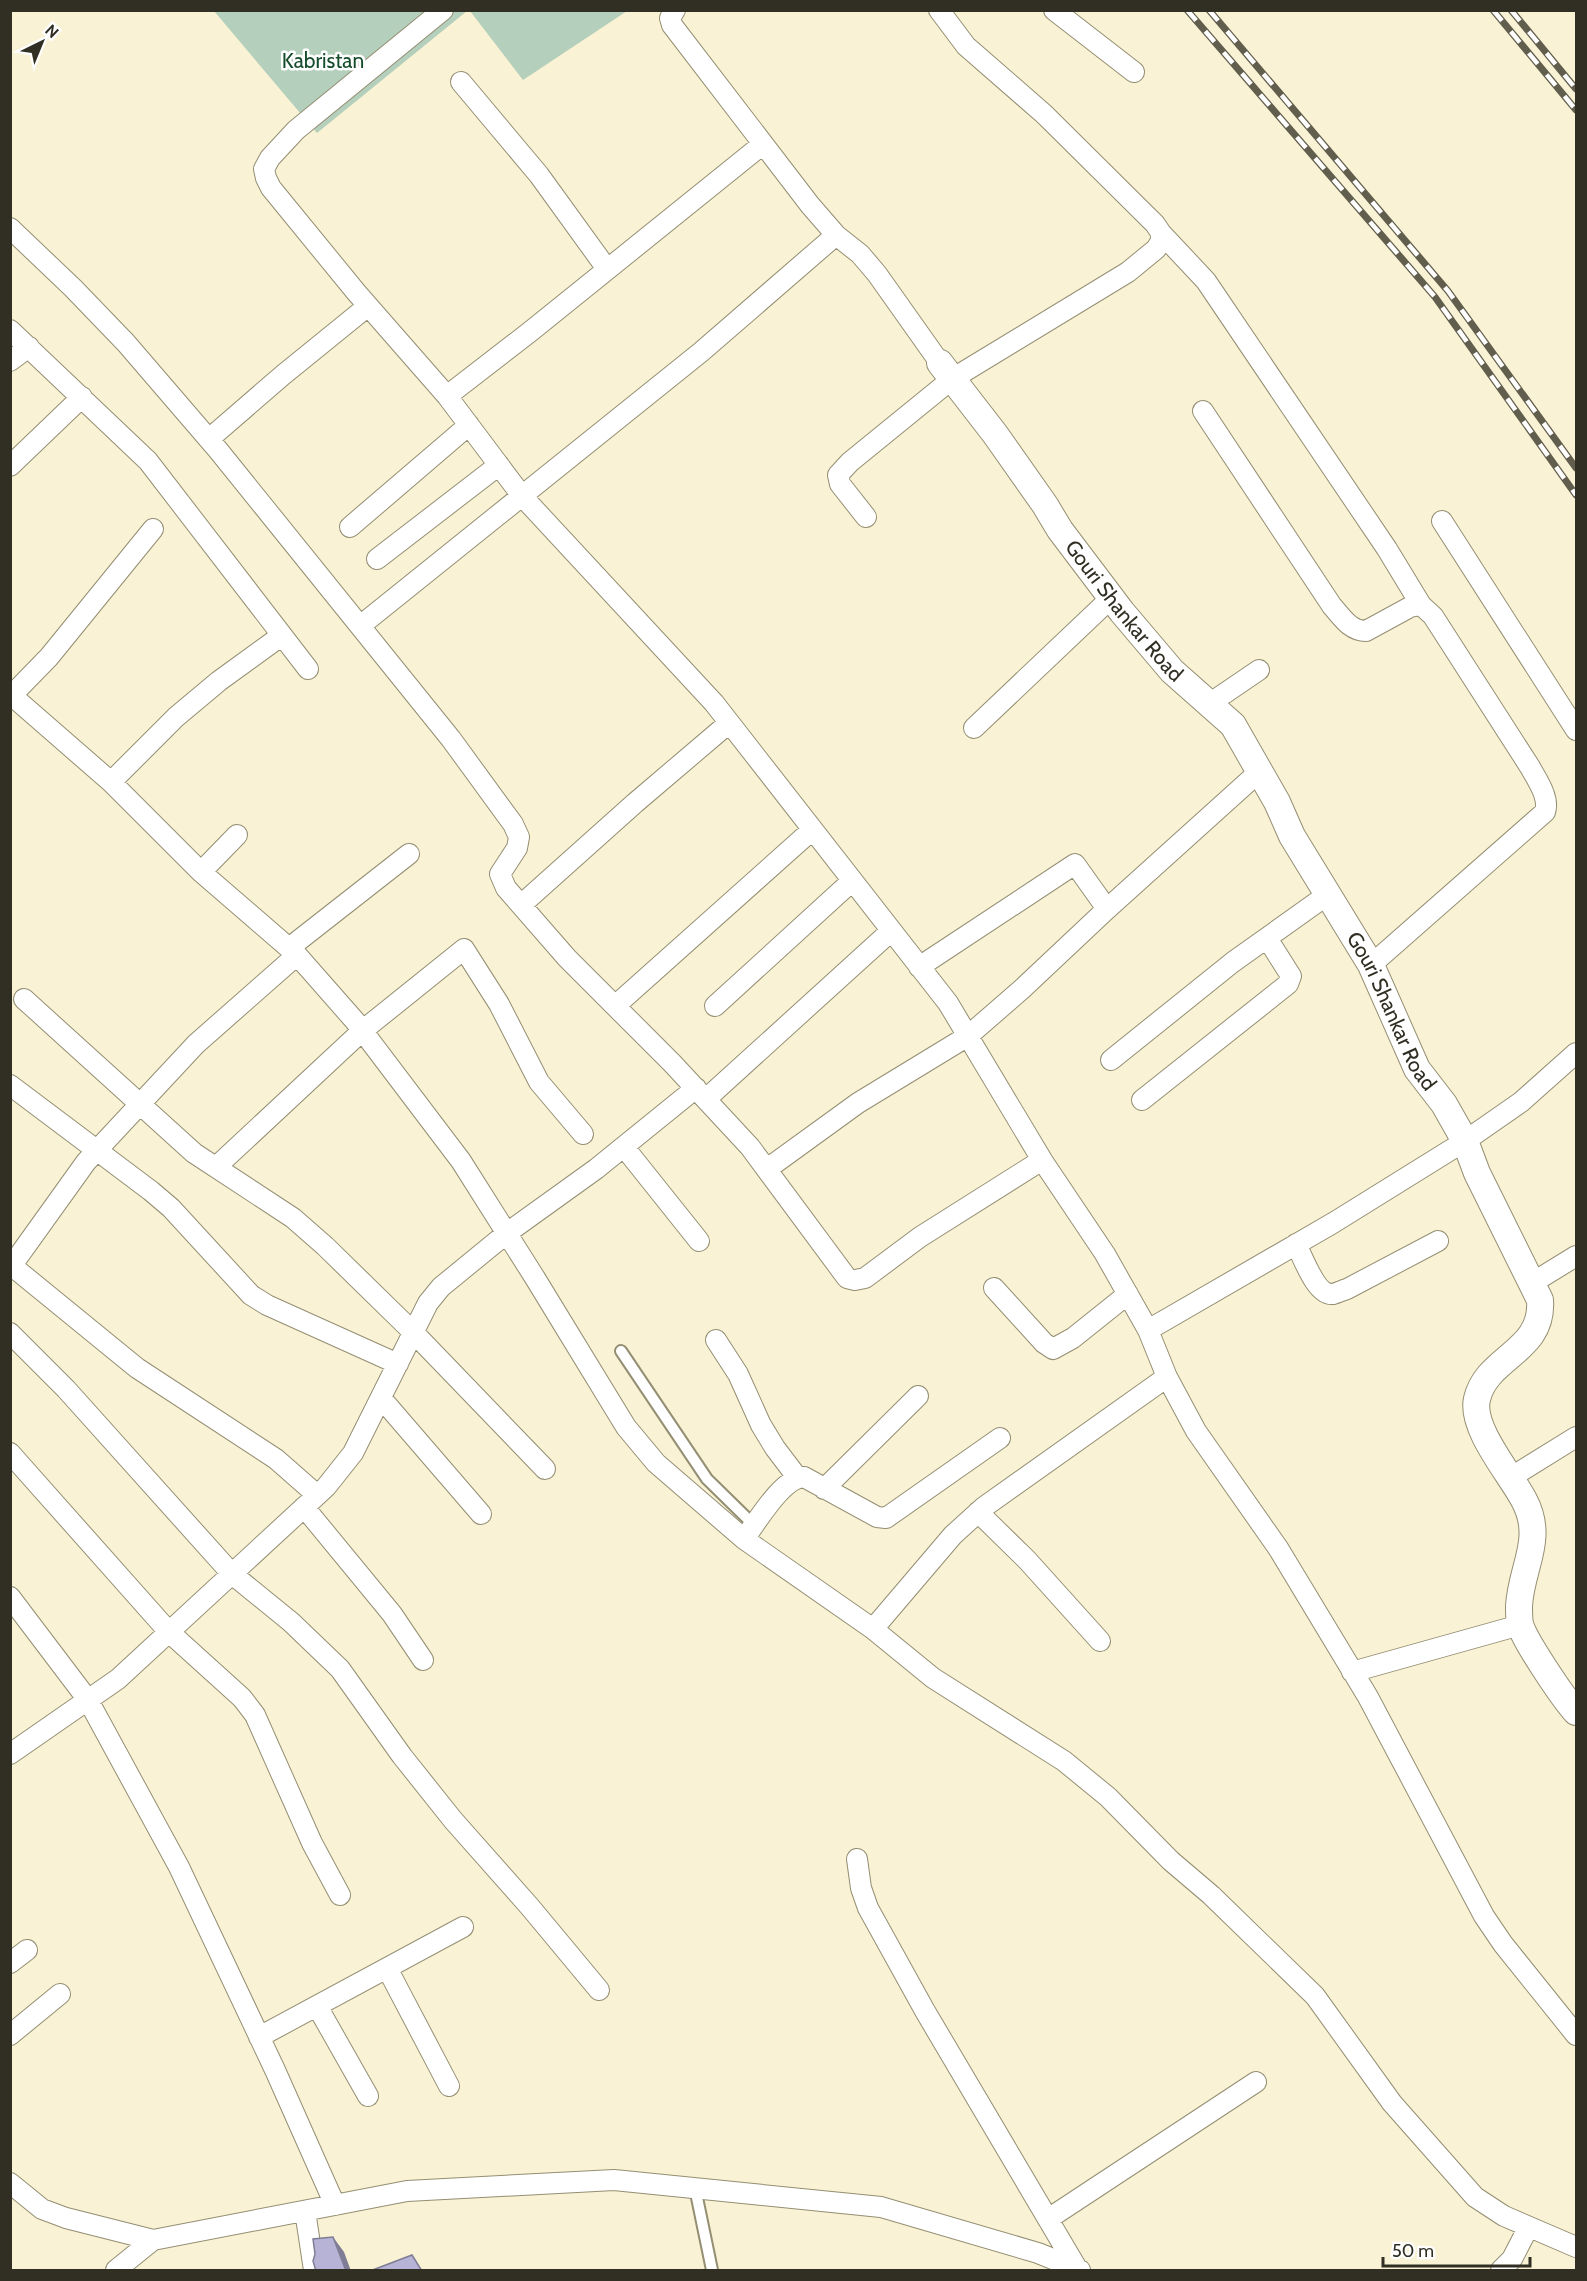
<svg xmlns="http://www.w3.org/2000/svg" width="1587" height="2281" viewBox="0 0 1587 2281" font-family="Cabin,sans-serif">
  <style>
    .green { fill: #b4cfbb }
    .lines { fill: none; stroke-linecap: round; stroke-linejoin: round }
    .service-casing { stroke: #948e73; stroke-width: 14 }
    .minor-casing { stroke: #948e73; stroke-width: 22 }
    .tertiary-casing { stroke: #948e73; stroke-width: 28 }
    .service { stroke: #fff; stroke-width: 10 }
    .minor { stroke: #fff; stroke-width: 20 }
    .tertiary { stroke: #fff; stroke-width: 26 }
    .rail-casing { stroke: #625e4e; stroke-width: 7 }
    .rail { stroke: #fefefe; stroke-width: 4.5; stroke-dasharray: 14; stroke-linecap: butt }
    .shaded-wall { fill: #7f7d96 }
    .building { fill: #b6b3d6; stroke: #7f7d96; stroke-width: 1.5 }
    .labels { text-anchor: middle; stroke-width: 5; stroke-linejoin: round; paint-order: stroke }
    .park-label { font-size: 21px; fill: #154c2b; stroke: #fefefe }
    .street-label { font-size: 21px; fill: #312e23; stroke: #fefefe }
  </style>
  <rect width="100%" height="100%" fill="#f9f2d4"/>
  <path class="green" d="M 214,11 L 467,11 L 317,133 Z
    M 470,11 L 627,11 L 523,80 Z"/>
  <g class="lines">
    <defs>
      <path id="service" d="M 621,1351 L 707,1479 L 754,1525
        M 695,2188 L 712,2270"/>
      <path id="minor" d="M 443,10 L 296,130 L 270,158 L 264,169 L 266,178 L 271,188 L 356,292 L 447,396 L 522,496 L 714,703 L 948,1003 L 1042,1160 L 1105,1254 L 1148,1330 L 1167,1377 L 1196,1431 L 1278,1548 L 1368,1697 L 1484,1916 L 1503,1944 L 1576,2035
        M 675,10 L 670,18 L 672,25 L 810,205 L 836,235 L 860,254 L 877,274 L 940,363
        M 1054,10 L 1134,72
        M 461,82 L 539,175 L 607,269
        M 10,228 L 73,288 L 126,343 L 218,450 L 451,739 L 513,824 L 519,837 L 517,848 L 500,874 L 506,888 L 567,958 L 672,1063 L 750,1147 L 847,1278 L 855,1280 L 865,1278 L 920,1237 L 1042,1160
        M 1161,233 L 1206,281 L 1387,549 L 1421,605
        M 10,330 L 148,461 L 308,669
        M 10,361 L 29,347
        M 447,396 L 531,331 L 763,144
        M 1203,411 L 1332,606 C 1342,617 1350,631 1366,631 L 1410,607 L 1421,605 L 1433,616 L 1530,767 C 1537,780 1550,798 1545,812 L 1371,965
        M 209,439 L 283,375 L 368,306
        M 10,466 L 82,397
        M 866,517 L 840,484 L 838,475 L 850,462 L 952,379 L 1128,272 L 1156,249 L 1161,241 L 1161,233 L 1155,224 L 1044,114 L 966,46 L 939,10
        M 1442,521 L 1576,730
        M 350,527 L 469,425
        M 377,559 L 499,465
        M 360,626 L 701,352 L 836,235
        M 10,694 L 111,782 L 201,872 L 297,955 L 355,1021 L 461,1161 L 535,1278 L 626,1427 L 656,1463 L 744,1539 L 873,1629 L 933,1678 L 1064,1761 L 1108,1797 L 1171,1861 L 1211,1895 L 1315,1996 L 1392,2103 L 1475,2197 L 1504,2216 L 1576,2247
        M 12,695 L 49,657 L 153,529
        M 1209,704 L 1259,670
        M 974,728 L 1111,598
        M 111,782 L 176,717 L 219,681 L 281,636
        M 201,872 L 237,835
        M 521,905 L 635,803 L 729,723
        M 289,948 L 409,854
        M 919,967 L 1075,864 L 1107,909 L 1260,771
        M 24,999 L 194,1153 L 293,1218 L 325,1246 L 414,1333 L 545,1469
        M 615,1006 L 812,830
        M 715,1006 L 852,881
        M 1111,1060 L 1233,962 L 1327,895
        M 10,1085 L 151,1191 L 171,1208 L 251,1295 L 267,1305 L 398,1364
        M 706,1099 L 891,931
        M 1142,1100 L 1288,984 L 1291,976 L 1267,938
        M 624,1147 L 699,1241
        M 216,1167 L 362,1031 L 464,949 L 499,1004 L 539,1082 L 583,1134
        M 767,1169 L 858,1103 L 968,1036 L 1022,989 L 1107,909
        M 1296,1244 C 1303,1257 1316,1296 1333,1294 C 1337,1293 1343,1290 1347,1289 L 1438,1241
        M 12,1266 L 137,1368 L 276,1459 L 317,1495
        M 10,1268 L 86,1162 L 196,1044 L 297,955
        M 1532,1283 L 1576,1256
        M 994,1288 L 1044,1343 L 1053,1349 L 1073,1338 L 1128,1294
        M 1148,1330 L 1333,1223 L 1465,1141 L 1521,1102 L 1576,1053
        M 10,1333 L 66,1389 L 232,1574 L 291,1622 L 340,1669 L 402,1756 L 453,1820 L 530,1907 L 599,1990
        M 716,1340 L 738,1374 L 761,1425 L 775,1448 L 797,1477
        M 381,1398 L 481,1514
        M 10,1453 L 169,1632 L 242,1698 L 255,1715 L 312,1843 L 340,1895
        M 1510,1478 L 1576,1437
        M 824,1489 L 918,1396
        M 304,1507 L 392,1614 L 423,1660
        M 978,1512 L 1027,1560 L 1100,1641
        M 744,1539 C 757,1522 782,1478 804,1477 L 877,1517 L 886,1518 L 1000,1438
        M 10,1597 L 88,1700 L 179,1867 L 275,2070 L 335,2205
        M 873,1629 L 953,1535 L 984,1507 L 1167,1377
        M 1352,1672 L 1520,1625
        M 10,1754 L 118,1679 L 326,1487 L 353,1453 L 428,1303 L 441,1287 L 507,1233 L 596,1169 L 696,1088
        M 857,1859 L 861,1888 L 868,1908 L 925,2011 L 1078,2270
        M 10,1963 L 27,1950
        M 387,1968 L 449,2086
        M 317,2006 L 368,2096
        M 10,2035 L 60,1994
        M 259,2037 L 463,1927
        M 10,2183 L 42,2209 L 66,2218 L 153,2240
        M 305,2211 L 314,2270
        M 1048,2219 L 1256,2082
        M 116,2270 L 153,2240 L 407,2191 L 614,2180 L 881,2207 L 1038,2253 L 1080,2270
        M 1501,2270 L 1512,2259 L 1528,2228"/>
      <g id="tertiary">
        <path id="s1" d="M 940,363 L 995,434 L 1045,505 L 1060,530 L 1122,612 L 1172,671 L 1233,725 L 1277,802 L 1292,836 L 1371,965 L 1417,1069 L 1444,1104 L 1465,1141 L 1477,1173 L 1540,1300 C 1544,1352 1487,1356 1477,1399 C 1470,1428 1511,1475 1524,1500 C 1545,1539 1521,1567 1519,1606 C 1519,1612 1519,1619 1520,1624 C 1524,1640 1564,1699 1576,1712"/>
      </g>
    </defs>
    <use href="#service" class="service-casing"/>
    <use href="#minor" class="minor-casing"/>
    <use href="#tertiary" class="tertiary-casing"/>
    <use href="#service" class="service"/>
    <use href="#minor" class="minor"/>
    <use href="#tertiary" class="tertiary"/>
    <defs>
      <path id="rail" d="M 1187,10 L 1435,297 L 1576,495
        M 1209,10 L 1448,291 L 1576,468
        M 1493,10 L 1576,110
        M 1511,10 L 1576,89"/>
    </defs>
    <use href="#rail" class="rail-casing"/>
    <use href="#rail" class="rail"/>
  </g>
  <path class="shaded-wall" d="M 333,2237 L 344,2252 L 351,2271 L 346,2271 Z"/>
  <path class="building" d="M 333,2237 L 346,2271 L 316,2271 L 313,2261 L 315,2254 L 313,2239 Z
    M 412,2255 L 422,2271 L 370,2271 Z"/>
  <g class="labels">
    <g class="park-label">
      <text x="323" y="68">Kabristan</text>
    </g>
    <g class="street-label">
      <text dy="7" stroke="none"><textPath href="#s1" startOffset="309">Gouri Shankar Road</textPath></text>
      <text dy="7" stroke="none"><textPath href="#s1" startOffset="795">Gouri Shankar Road</textPath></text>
    </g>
  </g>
  <rect width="1587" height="2281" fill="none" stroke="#312e23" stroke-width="24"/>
  <g transform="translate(42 42) rotate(43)" stroke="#fefefe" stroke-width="4.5" paint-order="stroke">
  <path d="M0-4.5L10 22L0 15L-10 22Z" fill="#312e23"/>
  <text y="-9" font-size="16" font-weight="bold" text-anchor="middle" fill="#312e23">N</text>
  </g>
  <path d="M1383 2257v9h147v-9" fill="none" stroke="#312e23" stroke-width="3"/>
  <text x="1392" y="2257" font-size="18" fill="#312e23" stroke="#fefefe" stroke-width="4.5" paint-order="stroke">50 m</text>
</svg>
